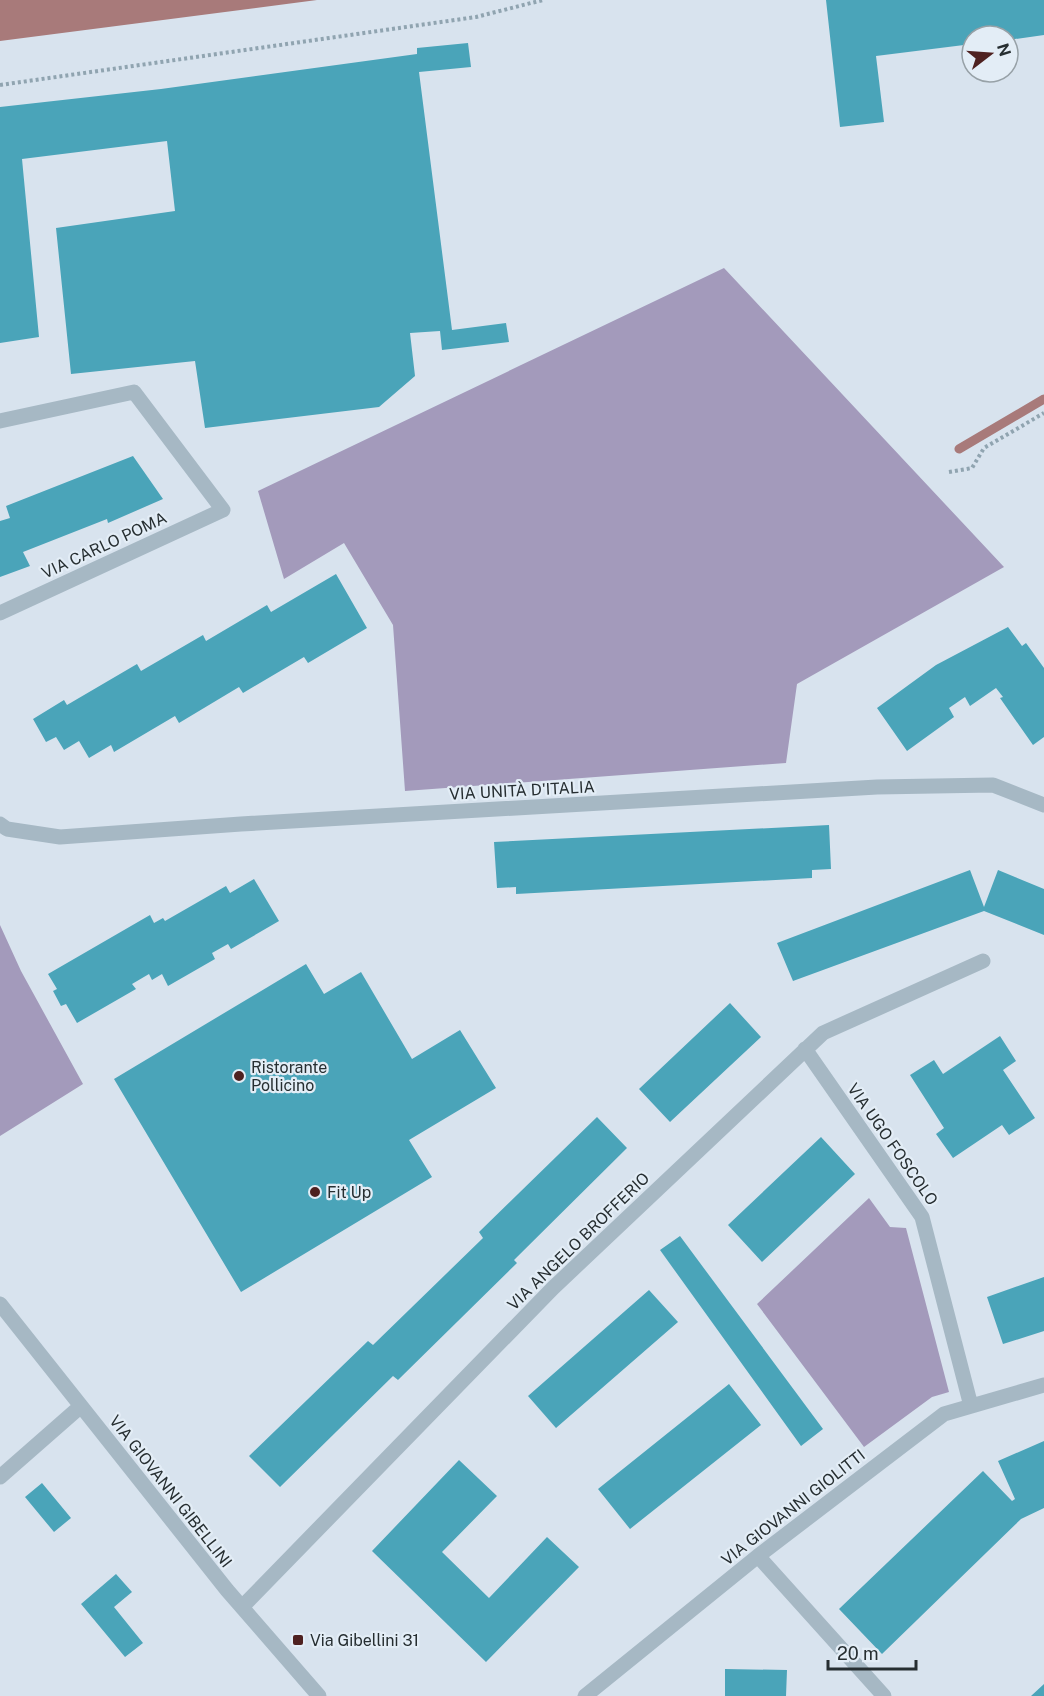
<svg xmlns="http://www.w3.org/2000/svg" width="1044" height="1696" viewBox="0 0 1044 1696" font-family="'Public Sans',sans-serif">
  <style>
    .green { fill: #a39abb }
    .water { fill: #a87a7a }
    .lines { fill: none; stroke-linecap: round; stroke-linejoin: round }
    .stream { stroke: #a87a7a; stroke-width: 9 }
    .building { fill: #4aa4b9 }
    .path { stroke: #90a4b0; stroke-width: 4; stroke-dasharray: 3 3; stroke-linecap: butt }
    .minor { stroke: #a6b8c4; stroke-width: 15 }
    .poi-dot { fill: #4e2120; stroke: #e3edf6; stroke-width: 2 }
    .labels { text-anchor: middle; stroke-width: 4.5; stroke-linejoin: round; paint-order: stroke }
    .street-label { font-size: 16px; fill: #262e31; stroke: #e3edf6 }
    .poi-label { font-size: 16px; fill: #262e31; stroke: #e3edf6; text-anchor: start }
  </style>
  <rect width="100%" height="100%" fill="#d8e3ee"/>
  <path class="green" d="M 724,268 L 1004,567 L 797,684 L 786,763 L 405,791 L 393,625 L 344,543 L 284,579 L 258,491 Z
    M 0,925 L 21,971 L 83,1084 L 0,1136 Z
    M 869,1198 L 890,1227 L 906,1228 L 949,1392 L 932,1397 L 864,1447 L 757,1304 Z"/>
  <path class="water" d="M 0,0 L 317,0 L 0,41 Z"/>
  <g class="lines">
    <path class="stream" d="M 959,449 L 1044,399"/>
  </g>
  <path class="building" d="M 826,0 L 1044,0 L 1044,35 L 1008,40 L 1008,36 L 972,36 L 972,44 L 876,56 L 884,122 L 840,127 Z
    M 468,43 L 471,67 L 419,72 L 452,330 L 506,323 L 509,342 L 442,350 L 440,331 L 410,333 L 415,376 L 379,407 L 205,428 L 195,361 L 71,374 L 56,228 L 175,211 L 167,141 L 22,159 L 39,337 L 0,343 L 0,107 L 161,89 L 417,54 L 417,48 Z
    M 133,456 L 163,499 L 108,523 L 107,519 L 23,552 L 30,566 L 0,577 L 0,521 L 10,518 L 6,506 Z
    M 336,574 L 367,628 L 308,663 L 304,657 L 243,693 L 239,687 L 179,723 L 175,716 L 114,752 L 111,745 L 89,758 L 79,741 L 64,750 L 56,737 L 46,742 L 33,719 L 64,700 L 67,705 L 137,664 L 141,671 L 203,635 L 206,641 L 267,605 L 271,612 Z
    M 1008,627 L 1022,646 L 1026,643 L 1044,668 L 1044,737 L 1033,745 L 1000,698 L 1003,697 L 996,688 L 970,706 L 965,697 L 949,708 L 954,717 L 907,751 L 877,708 L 936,665 Z
    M 829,825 L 831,869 L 812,870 L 812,878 L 516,894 L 516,887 L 497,888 L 494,842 Z
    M 970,870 L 984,907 L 998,870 L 1044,889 L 1044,935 L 984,911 L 793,981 L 777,943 Z
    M 254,879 L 279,921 L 231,949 L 228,944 L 212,953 L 215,959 L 168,986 L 162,974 L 152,980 L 149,974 L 132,984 L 136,989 L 77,1023 L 66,1004 L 61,1006 L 53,991 L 57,989 L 48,974 L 150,915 L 154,923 L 163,918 L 165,921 L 226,886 L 230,893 Z
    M 306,964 L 324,994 L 361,972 L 412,1059 L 460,1030 L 496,1088 L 409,1140 L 432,1177 L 241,1292 L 114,1079 Z
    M 730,1003 L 761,1037 L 670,1122 L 639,1089 Z
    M 1000,1036 L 1016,1061 L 1003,1070 L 1035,1118 L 1009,1135 L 1002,1125 L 953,1158 L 936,1134 L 944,1128 L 910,1075 L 934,1060 L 943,1074 Z
    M 597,1117 L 627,1148 L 514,1260 L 517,1263 L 398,1380 L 393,1376 L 280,1487 L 249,1456 L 368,1341 L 373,1345 L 483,1238 L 479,1232 Z
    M 821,1137 L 855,1174 L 762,1262 L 728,1225 Z
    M 680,1236 L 823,1429 L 801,1446 L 660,1250 Z
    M 1044,1277 L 1044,1331 L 1003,1344 L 987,1297 Z
    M 649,1290 L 678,1322 L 556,1428 L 528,1396 Z
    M 729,1384 L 761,1425 L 630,1529 L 598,1489 Z
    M 1044,1441 L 1044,1508 L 1021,1519 L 882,1654 L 839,1609 L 983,1471 L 1012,1501 L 1015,1499 L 998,1461 Z
    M 459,1460 L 497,1496 L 442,1552 L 489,1598 L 547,1537 L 579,1567 L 486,1662 L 372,1551 Z
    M 42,1483 L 71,1518 L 54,1532 L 25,1497 Z
    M 116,1574 L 132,1592 L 114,1607 L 143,1643 L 125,1657 L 81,1604 Z
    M 725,1669 L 787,1670 L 786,1696 L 725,1696 Z
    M 1044,1684 L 1044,1696 L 1031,1696 Z"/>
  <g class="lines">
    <path class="path" d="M 0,85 L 476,17 L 543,0
      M 949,472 L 972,468 L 984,448 L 1044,413"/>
    <path class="minor" d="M 0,421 L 134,392 L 223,510 L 0,613
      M 0,824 L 7,829 L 60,837 L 241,824 L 877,787 L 993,785 L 1044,805
      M 805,1049 L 922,1217 L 971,1406
      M 0,1304 L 227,1590 L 319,1696
      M 0,1477 L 81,1406
      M 758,1556 L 884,1696
      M 242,1607 L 553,1288 L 823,1033 L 983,961
      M 585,1696 L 758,1556 L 944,1414 L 1044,1385"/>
  </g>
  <g class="poi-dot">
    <circle cx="239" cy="1076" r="6"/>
    <circle cx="315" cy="1192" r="6"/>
    <rect x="292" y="1634" width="12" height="12" rx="3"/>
  </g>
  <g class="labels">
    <g class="street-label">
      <text transform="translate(104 545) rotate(-25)" y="6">VIA CARLO POMA</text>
      <text transform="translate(522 790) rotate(-3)" y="6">VIA UNITÀ D'ITALIA</text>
      <text transform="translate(893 1144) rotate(55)" y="6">VIA UGO FOSCOLO</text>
      <text transform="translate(578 1241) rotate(-44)" y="6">VIA ANGELO BROFFERIO</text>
      <text transform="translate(171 1491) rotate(52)" y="6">VIA GIOVANNI GIBELLINI</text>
      <text transform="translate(793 1507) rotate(-38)" y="6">VIA GIOVANNI GIOLITTI</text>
    </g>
    <g class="poi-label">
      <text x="251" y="1073">Ristorante<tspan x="251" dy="18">Pollicino</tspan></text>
      <text x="327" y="1198">Fit Up</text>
      <text x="310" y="1646">Via Gibellini 31</text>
    </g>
  </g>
  <g transform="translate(990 54) rotate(73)"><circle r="28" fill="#e3edf6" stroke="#97a1a7" stroke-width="1.5"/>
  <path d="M0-4.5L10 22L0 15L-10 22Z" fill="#4e2120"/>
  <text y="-9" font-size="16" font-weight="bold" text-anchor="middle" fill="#262e31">N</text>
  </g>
  <path d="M828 1660v9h88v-9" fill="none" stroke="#262e31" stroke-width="3"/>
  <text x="837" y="1660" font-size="18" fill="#262e31" stroke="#e3edf6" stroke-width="4.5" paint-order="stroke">20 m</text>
</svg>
